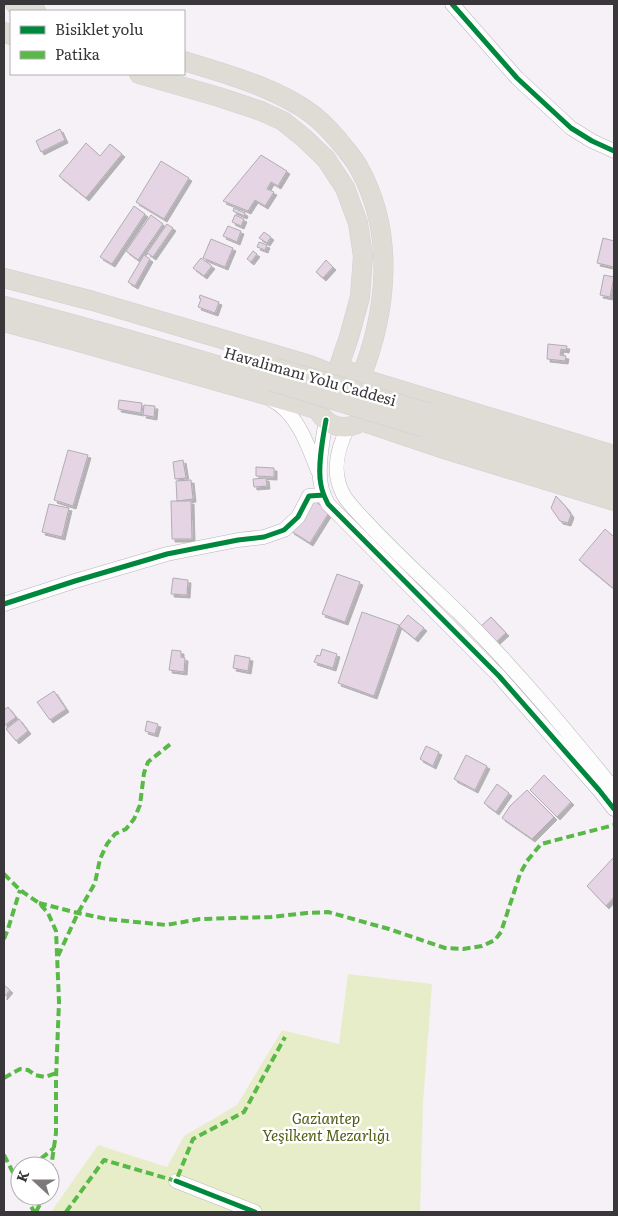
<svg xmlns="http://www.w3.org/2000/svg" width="618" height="1216" viewBox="0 0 618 1216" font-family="Literata,serif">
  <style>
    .green { fill: #e8edc9 }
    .building { fill: #e4d4e4; stroke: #b1adb1; filter: url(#shadow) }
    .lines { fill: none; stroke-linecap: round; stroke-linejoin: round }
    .minor-casing { stroke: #b8b5b8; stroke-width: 15 }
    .highway-casing { stroke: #d1ced1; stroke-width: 20 }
    .minor { stroke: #fefdfe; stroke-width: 14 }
    .highway { stroke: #dfdcd5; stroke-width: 19 }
    .highway-bridge-casing { stroke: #d1ced1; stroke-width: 20; stroke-linecap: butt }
    .highway-bridge { stroke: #dfdcd5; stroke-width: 19 }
    .quiet { stroke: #58b947; stroke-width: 4; stroke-dasharray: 8 4; stroke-linecap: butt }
    .cycleway-casing { stroke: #fff; stroke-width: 8 }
    .cycleway { stroke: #00873e; stroke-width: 5 }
    .labels { text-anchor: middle; stroke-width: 5; stroke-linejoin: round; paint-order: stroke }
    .street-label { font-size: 15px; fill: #3a373a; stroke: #fff }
    .park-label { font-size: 15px; font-style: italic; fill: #525b12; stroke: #fff }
  </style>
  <defs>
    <filter id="shadow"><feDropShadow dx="3" dy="3" stdDeviation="0" flood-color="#0004"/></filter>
  </defs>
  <rect width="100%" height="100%" fill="#f6f1f6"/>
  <path class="green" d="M 348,974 L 432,984 L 423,1103 L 420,1212 L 51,1212 L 98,1145 L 167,1167 L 184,1136 L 237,1105 L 282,1030 L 339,1044 Z"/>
  <path class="building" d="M 60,129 L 65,140 L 41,152 L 36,141 Z
    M 86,143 L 100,156 L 110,144 L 122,154 L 86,198 L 59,176 Z
    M 261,155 L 287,171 L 278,186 L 271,182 L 267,189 L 274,192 L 265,206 L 255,200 L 248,211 L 223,201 Z
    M 161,161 L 189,178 L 164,219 L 136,202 Z
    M 134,206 L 145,214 L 112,264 L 100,257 Z
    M 234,208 L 245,213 L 244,216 L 233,211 Z
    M 151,215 L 163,224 L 138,260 L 126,251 Z
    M 235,215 L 244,219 L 241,226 L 232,222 Z
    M 167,224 L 173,228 L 153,257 L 147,253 Z
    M 228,226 L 241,231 L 237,242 L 223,236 Z
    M 264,232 L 271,237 L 267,243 L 259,238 Z
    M 603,238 L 614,241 L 614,267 L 597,263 Z
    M 211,239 L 233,248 L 225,267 L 203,258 Z
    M 259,242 L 267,245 L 265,250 L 257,247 Z
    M 253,251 L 257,254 L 251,262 L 247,259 Z
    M 144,255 L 150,259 L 135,286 L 128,282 Z
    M 201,258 L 212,266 L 204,276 L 193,268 Z
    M 326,260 L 333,267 L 323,278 L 316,272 Z
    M 604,275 L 614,277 L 610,297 L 600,295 Z
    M 200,295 L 219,302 L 215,313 L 198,307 L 201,299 L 199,298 Z
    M 548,344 L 567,346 L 566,350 L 561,349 L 560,355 L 566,356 L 565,361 L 547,359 Z
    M 119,400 L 142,403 L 141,413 L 118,409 Z
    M 144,405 L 155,406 L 154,417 L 143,415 Z
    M 68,450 L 88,455 L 73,506 L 54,500 Z
    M 183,460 L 186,478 L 175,479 L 173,462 Z
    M 256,467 L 274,468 L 274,477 L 256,476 Z
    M 266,478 L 267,486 L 254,487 L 253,479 Z
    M 191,480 L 193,499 L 177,501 L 176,481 Z
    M 556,496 L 566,507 L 571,515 L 568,523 L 560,521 L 551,508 Z
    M 311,499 L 330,511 L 310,543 L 291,531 Z
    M 171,501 L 191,501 L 192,539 L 172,539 Z
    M 49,504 L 69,508 L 62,537 L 42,532 Z
    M 605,529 L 613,536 L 614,535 L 614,589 L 579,560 Z
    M 337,574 L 360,582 L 345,622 L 322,614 Z
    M 173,578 L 188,580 L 187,595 L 171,594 Z
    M 362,612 L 399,625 L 374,696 L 338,683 Z
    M 408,615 L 424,628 L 415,639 L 399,626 Z
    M 491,617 L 506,633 L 496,642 L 481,626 Z
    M 322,649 L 337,654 L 333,668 L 314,662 L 317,655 L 320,656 Z
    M 172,650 L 181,651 L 181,657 L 185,658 L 184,672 L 169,670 Z
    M 235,655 L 250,658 L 248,671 L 233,668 Z
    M 54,691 L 66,709 L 50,720 L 37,702 Z
    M 8,707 L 16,717 L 4,726 L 4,710 Z
    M 19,719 L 28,731 L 16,741 L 6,729 Z
    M 147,721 L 158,724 L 155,734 L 145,731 Z
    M 426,746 L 439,752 L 433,766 L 420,759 Z
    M 466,755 L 487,766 L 475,790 L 454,779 Z
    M 544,775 L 571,802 L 557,817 L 530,790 Z
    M 497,784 L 509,793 L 496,812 L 484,803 Z
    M 527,790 L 554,817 L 532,839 L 502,818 L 510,806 Z
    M 614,857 L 614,897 L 606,906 L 587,886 Z
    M 4,985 L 10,990 L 4,997 Z"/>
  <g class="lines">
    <defs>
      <path id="minor" d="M 452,4 L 517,78 L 571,128 L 592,141 L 614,151
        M 270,399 C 297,412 308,445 318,471
        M 326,420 C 323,437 317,468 321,485 C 322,492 325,498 328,504 L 499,676 L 599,790 L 614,809
        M 349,426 C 337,448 331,471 343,494 C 348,504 365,520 373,529 C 401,558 430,585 459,613 C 515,668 565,729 614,789
        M 4,604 L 75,581 L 167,554 L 238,540 L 264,537 L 284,530 L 298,517 L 309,496 L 324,495
        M 176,1181 L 255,1212"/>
      <path id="highway" d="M 15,4 L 36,11
        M 4,32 L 11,35
        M 184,61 C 226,74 278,88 313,115 C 327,126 337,138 347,151 C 352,157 357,163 360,170 C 395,234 387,311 361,377
        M 139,74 L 219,97 L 261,111 L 283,121 L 304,138 L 326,159 L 345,188 L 358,223 L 363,256 L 360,297 L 349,337 L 337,372
        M 4,278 L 93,301 L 310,365 L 332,374
        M 4,306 C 93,329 181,354 270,381
        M 4,322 L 72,340 L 319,410
        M316 399a28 28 0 1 1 56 0a28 28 0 1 1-56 0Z
        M 364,379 L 614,455
        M 430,413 L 614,469
        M 361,421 L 447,450 L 614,501
        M 425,428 L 614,485"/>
    </defs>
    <use href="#minor" class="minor-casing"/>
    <use href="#highway" class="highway-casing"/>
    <use href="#minor" class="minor"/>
    <use href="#highway" class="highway"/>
    <defs>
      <path id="highway-bridge" d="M 274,367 L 430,413
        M 270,381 L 425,428"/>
    </defs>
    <use href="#highway-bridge" class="highway-bridge-casing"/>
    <use href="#highway-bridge" class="highway-bridge"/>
    <path class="quiet" d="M 4,874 L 20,890 L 39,903 L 48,913 L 56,931 L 59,1002 L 58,1027 L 56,1079 L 56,1133 L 50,1175
      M 39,903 L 78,913 L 107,919 L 166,925 L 200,919 L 271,917 L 307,913 L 328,912 L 389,929 L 445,948 L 463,949 L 482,946 L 495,940 L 501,932 L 520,874 L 527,861 L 541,844 L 614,825
      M 4,939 L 8,929 L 20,890
      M 58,956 L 78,913 L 95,883 L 100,859 L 107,844 L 115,834 L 126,829 L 134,819 L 140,805 L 144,773 L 148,762 L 173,742
      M 4,1078 L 20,1069 L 28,1070 L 35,1075 L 45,1077 L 56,1073
      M 4,1155 L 20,1186
      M 32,1166 L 54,1148
      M 26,1196 L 34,1212
      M 36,1212 L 44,1196
      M 66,1212 L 104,1160 L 176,1181 L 193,1139 L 244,1112 L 285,1037"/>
    <defs>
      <path id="cycleway" d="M 452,4 L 517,78 L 571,128 L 592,141 L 614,151
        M 326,420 C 323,437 317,468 321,485 C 322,492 325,498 328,504 L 499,676 L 599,790 L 614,809
        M 4,604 L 75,581 L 167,554 L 238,540 L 264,537 L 284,530 L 298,517 L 309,496 L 324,495
        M 176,1181 L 255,1212"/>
    </defs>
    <use href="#cycleway" class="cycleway-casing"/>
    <use href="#cycleway" class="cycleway"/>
  </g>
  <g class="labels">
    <g class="street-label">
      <text transform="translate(310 377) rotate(16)" y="5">Havalimanı Yolu Caddesi</text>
    </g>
    <g class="park-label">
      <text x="326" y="1124">Gaziantep<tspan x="326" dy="17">Yeşilkent Mezarlığı</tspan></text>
    </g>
  </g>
  <rect width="618" height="1216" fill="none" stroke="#3a373a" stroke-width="10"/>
  <rect x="10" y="10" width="175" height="65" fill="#ffffff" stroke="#b0afb0"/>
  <rect x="20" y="26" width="25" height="8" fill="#00873e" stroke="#b0afb0"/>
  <text x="55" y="35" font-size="15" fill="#3a373a">Bisiklet yolu</text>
  <rect x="20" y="51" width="25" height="8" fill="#58b947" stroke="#b0afb0"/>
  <text x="55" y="60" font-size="15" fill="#3a373a">Patika</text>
  <g transform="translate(35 1181) rotate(291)"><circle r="24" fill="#ffffff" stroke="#b0afb0"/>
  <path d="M0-4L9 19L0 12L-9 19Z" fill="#7c787c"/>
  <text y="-8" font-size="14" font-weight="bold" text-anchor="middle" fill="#3a373a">K</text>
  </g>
</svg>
